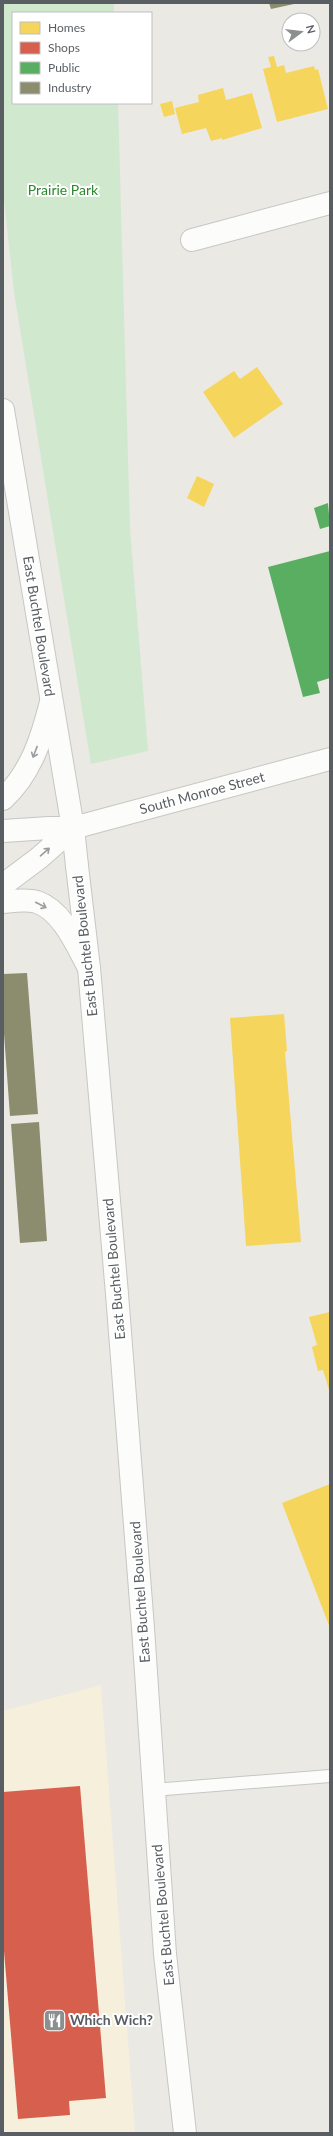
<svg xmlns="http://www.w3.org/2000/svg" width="333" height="2136" viewBox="0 0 333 2136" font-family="Lato,sans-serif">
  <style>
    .commercial { fill: #f6efdb }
    .green { fill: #d0e8cd }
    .homes { fill: #f6d55c }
    .shops { fill: #d6604d }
    .public { fill: #5aae61 }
    .industry { fill: #8c8c6e }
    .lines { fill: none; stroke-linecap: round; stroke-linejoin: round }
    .service-casing { stroke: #c6c6c5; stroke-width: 14 }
    .minor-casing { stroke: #c6c6c5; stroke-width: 24 }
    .tertiary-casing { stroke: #c6c6c5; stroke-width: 24 }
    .secondary-casing { stroke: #c6c7c6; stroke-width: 24 }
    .service { stroke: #fcfcfb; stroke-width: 12 }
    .minor { stroke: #fcfcfb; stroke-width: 22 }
    .tertiary { stroke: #fcfcfb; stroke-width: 22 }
    .secondary { stroke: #fcfcfb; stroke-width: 22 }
    .oneway { stroke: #9a9da0 }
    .labels { text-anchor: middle; stroke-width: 4; stroke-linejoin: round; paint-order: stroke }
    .park-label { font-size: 14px; fill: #2d872f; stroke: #fff }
    .street-label { font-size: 14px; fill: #595e63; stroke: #fff }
    .poi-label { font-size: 14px; font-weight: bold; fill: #595e63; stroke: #fff; text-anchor: start }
  </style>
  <rect width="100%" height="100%" fill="#eae9e4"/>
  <path class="commercial" d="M 101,1685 L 135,2133 L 3,2133 L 3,1711 Z"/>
  <path class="green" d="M 3,3 L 114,3 L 114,13 L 13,13 L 13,103 L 118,103 L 130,529 L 148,751 L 91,764 L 14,292 L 3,190 Z"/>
  <path class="homes" d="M 274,56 L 277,67 L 284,65 L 286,73 L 314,66 L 315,70 L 318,69 L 328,109 L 277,122 L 263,69 L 271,67 L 268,57 Z
    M 223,88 L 226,100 L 252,93 L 262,128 L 222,140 L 222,138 L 211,141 L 206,128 L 182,134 L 175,108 L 199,102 L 198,95 Z
    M 172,101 L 175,114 L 164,117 L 160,104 Z
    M 257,367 L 283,404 L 234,438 L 203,392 L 234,371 L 240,379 Z
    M 197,476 L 214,484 L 204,507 L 187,498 Z
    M 284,1014 L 287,1051 L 285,1052 L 301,1242 L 246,1246 L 230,1018 Z
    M 330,1312 L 330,1393 L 323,1370 L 318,1371 L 312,1347 L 317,1345 L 309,1317 Z
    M 330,1484 L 330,1628 L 282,1503 Z"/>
  <path class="shops" d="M 80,1786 L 106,2098 L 69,2101 L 70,2115 L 18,2119 L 3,1939 L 3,1792 Z"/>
  <path class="public" d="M 328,503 L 330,526 L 320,529 L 314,508 Z
    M 330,551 L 330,678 L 317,682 L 320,693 L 303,697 L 268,567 Z"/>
  <path class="industry" d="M 269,3 L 294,3 L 294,4 L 271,9 Z
    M 27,973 L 38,1114 L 10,1116 L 3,1020 L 3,974 Z
    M 39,1122 L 47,1241 L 20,1243 L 11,1124 Z"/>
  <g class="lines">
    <defs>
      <path id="service" d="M 153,1790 L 330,1776"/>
      <path id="minor" d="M 192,240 L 330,203
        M 73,828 L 330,759"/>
      <path id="tertiary" d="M 3,799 C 31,773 42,738 51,702
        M 73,828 L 77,866
        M 3,831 L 49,828 L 73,828
        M 3,885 L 39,858 L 73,828
        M 3,902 C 14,901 26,899 37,902 C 63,911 77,946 89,968"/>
      <path id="secondary" d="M 3,410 L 73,828
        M 77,866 L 89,968 L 117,1294 L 143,1628 L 165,1954 L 185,2133"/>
    </defs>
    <use href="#service" class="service-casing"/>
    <use href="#minor" class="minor-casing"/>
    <use href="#tertiary" class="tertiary-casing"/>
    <use href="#secondary" class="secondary-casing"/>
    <use href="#service" class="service"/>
    <use href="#minor" class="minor"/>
    <use href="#tertiary" class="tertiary"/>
    <use href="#secondary" class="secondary"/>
  </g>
  <defs><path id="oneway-shaft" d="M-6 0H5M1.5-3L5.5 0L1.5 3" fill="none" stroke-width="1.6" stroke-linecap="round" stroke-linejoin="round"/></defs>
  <g class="oneway">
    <use href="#oneway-shaft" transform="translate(35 752) rotate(111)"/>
    <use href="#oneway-shaft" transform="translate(45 852) rotate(-41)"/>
    <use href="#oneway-shaft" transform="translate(41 905) rotate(27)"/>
  </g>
  <defs>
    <symbol id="restaurant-square" viewBox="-11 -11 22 22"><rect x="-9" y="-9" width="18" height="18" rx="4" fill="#8c8f90" stroke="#fff"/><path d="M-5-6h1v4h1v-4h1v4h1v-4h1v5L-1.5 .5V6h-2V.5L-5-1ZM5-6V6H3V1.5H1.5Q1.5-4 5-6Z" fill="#fff"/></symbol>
  </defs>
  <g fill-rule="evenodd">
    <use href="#restaurant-square" x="42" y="2008" width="25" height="25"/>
  </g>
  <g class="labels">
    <g class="park-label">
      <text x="63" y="195">Prairie Park</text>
    </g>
    <g class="street-label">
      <text transform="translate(39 626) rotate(81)" y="5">East Buchtel Boulevard</text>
      <text transform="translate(202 793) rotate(-15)" y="5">South Monroe Street</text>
      <text transform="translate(85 946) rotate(-96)" y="5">East Buchtel Boulevard</text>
      <text transform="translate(114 1269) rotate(-95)" y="5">East Buchtel Boulevard</text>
      <text transform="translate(140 1592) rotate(-94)" y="5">East Buchtel Boulevard</text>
      <text transform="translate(163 1915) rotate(-95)" y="5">East Buchtel Boulevard</text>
    </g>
    <g class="poi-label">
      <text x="70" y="2025">Which Wich?</text>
    </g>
  </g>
  <rect width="333" height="2136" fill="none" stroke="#595e63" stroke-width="8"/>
  <rect x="12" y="12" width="140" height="92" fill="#ffffff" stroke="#bdbfc1"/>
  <rect x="20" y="22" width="20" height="12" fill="#f6d55c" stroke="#bdbfc1"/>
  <text x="48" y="32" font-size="12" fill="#595e63">Homes</text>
  <rect x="20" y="42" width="20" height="12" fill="#d6604d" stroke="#bdbfc1"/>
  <text x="48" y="52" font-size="12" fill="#595e63">Shops</text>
  <rect x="20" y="62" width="20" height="12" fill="#5aae61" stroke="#bdbfc1"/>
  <text x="48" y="72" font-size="12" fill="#595e63">Public</text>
  <rect x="20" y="82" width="20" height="12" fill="#8c8c6e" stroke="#bdbfc1"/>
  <text x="48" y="92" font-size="12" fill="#595e63">Industry</text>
  <g transform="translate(301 32) rotate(75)"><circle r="19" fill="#ffffff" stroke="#bdbfc1"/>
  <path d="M0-3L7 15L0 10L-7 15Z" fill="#8c8f90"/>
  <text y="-6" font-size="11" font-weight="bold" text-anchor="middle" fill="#595e63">N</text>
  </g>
</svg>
